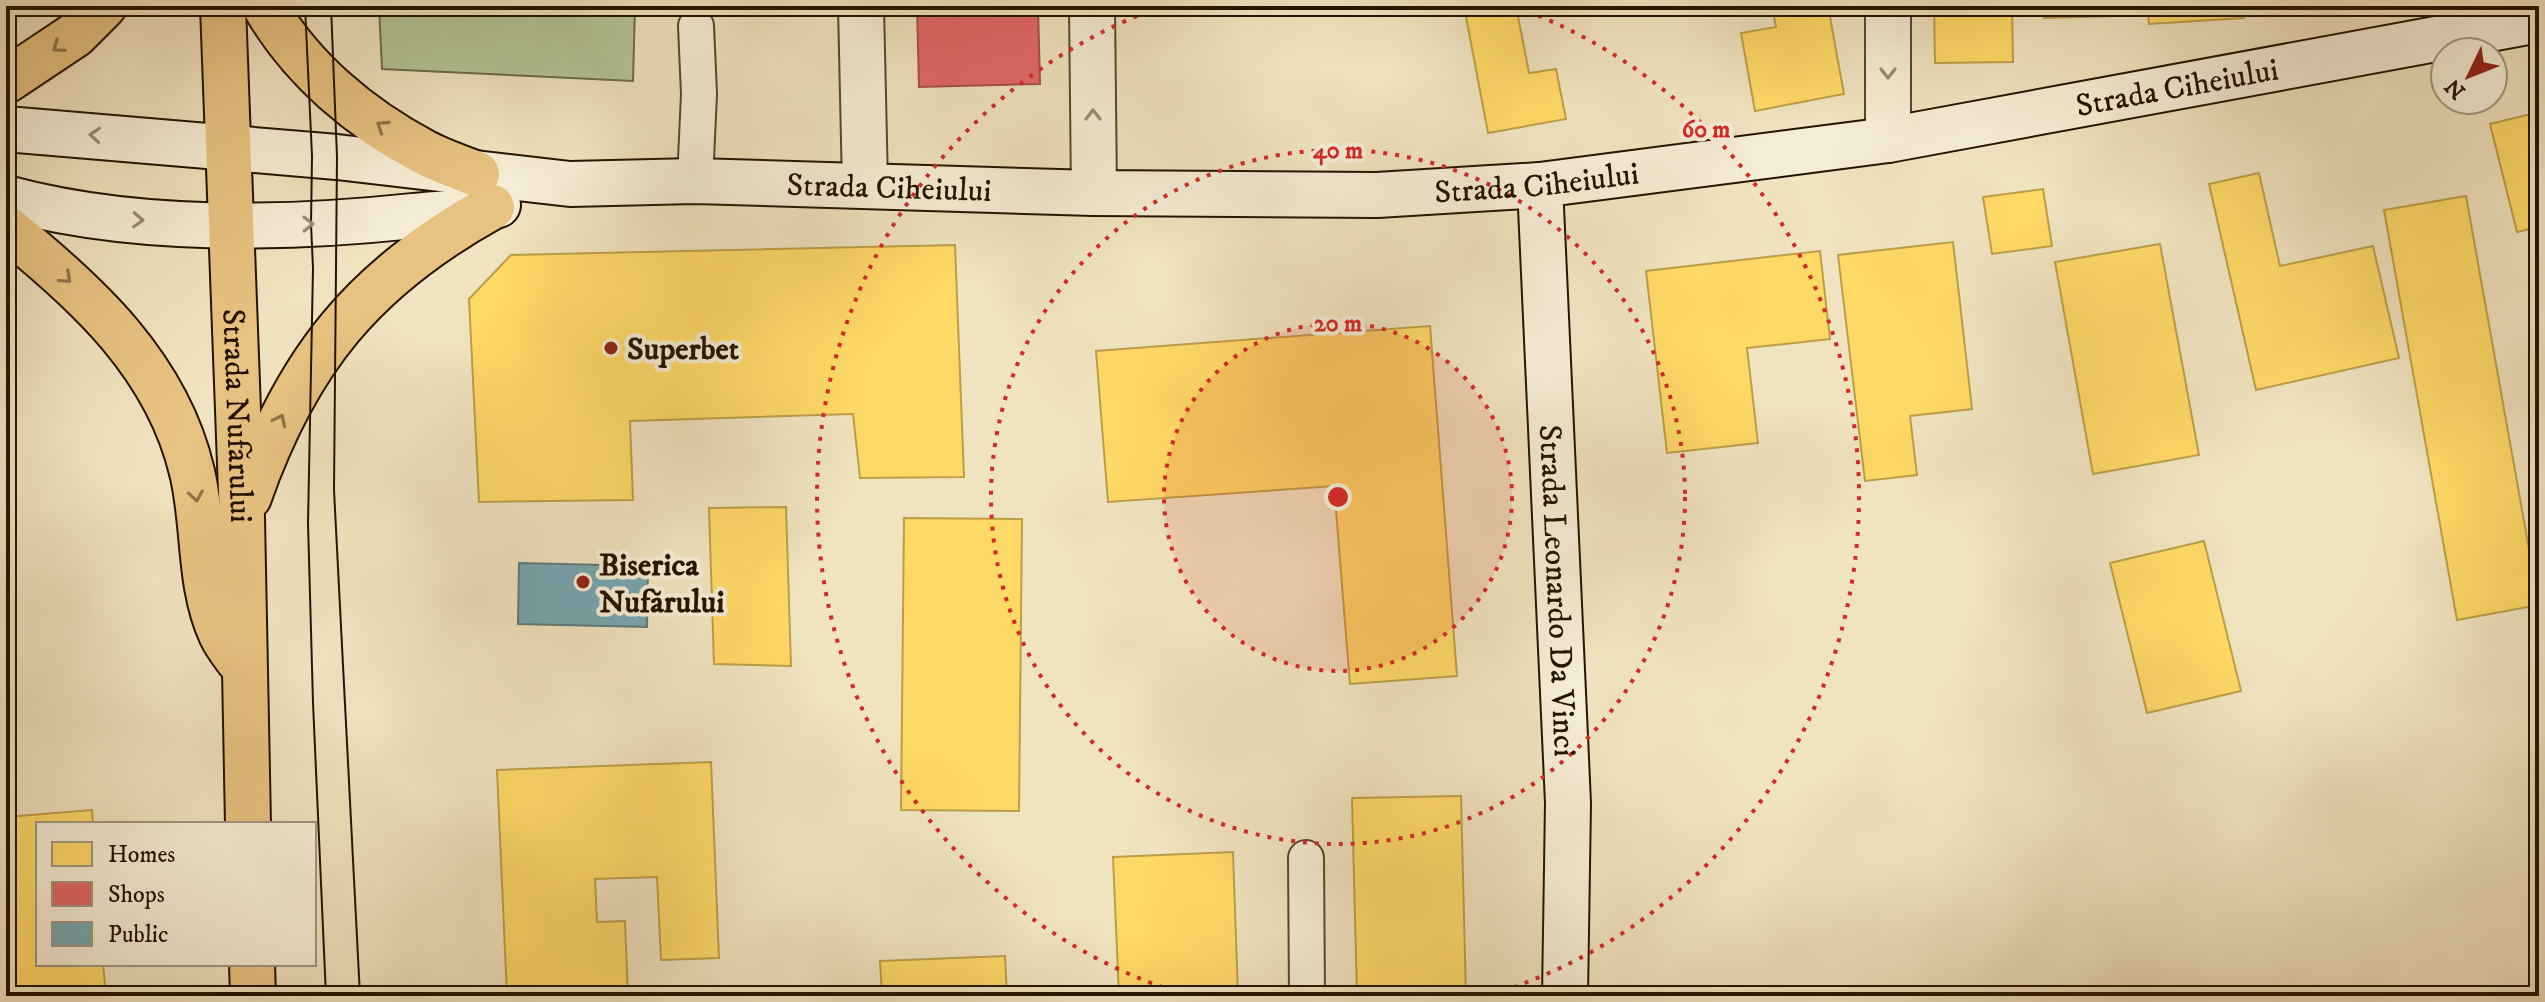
<svg xmlns="http://www.w3.org/2000/svg" width="2545" height="1002" viewBox="0 0 2545 1002" font-family="'IM FELL DW Pica',serif">
  <style>
    .green { fill: #b4c596; stroke: #6c6c4b; stroke-width: 2 }
    .homes { fill: #ffd966; stroke: #bd9e47; stroke-width: 2 }
    .shops { fill: #e06666; stroke: #a74d47; stroke-width: 2 }
    .public { fill: #76a5af; stroke: #5d797a; stroke-width: 2 }
    .lines { fill: none; stroke-linecap: round; stroke-linejoin: round }
    .lane-casing { stroke: #564730; stroke-width: 38 }
    .street-casing { stroke: #564730; stroke-width: 48 }
    .secondary-casing { stroke: #231300; stroke-width: 48 }
    .primary-casing { stroke: #231300; stroke-width: 48 }
    .lane { stroke: #f5edd5; stroke-width: 34 }
    .street { stroke: #f5edd5; stroke-width: 44 }
    .secondary { stroke: #f5edd5; stroke-width: 44 }
    .primary { stroke: #e8c280; stroke-width: 44 }
    .tram { stroke: #231300; stroke-width: 2 }
    .oneway { stroke: #8f7346 }
    .oneway2 { stroke: #968b75 }
    .ring { fill: none; stroke: #d62828; stroke-width: 4; stroke-dasharray: 4 8 }
    .poi-dot { fill: #8f2418; stroke: #f5edd5; stroke-width: 3 }
    .labels { text-anchor: middle; stroke-width: 8; stroke-linejoin: round; paint-order: stroke }
    .street-label { font-size: 32px; fill: #231300; stroke: #f5edd5 }
    .poi-label { font-size: 32px; font-weight: bold; fill: #231300; stroke: #f5edd5; text-anchor: start }
    .centre { fill: #d62828; stroke: #f5edd5; stroke-width: 4 }
    .ring-label { font-size: 24px; text-anchor: middle; font-weight: bold; fill: #d62828; stroke: #f5edd5; stroke-width: 8; stroke-linejoin: round; paint-order: stroke }
  </style>
  <rect width="100%" height="100%" fill="#f0e3bf"/>
  <filter id="stains"><feTurbulence type="fractalNoise" baseFrequency=".0025" numOctaves="4"/><feColorMatrix values="0 0 0 0 .2 0 0 0 0 .09 0 0 0 0 .02 0 0 0 .5 -.17"/></filter>
  <radialGradient id="worn" r=".72"><stop offset=".6" stop-color="#630" stop-opacity="0"/><stop offset="1" stop-color="#630" stop-opacity=".3"/></radialGradient>
  <path class="green" d="M 379,6 L 635,6 L 633,81 L 382,69 Z"/>
  <path class="homes" d="M 1464,6 L 1516,6 L 1529,73 L 1556,69 L 1566,119 L 1488,133 Z
    M 1772,6 L 1828,6 L 1844,94 L 1755,111 L 1741,33 L 1776,27 Z
    M 1934,6 L 2012,6 L 2013,62 L 1935,63 Z
    M 2044,6 L 2117,6 L 2117,16 L 2044,18 Z
    M 2147,6 L 2243,6 L 2244,18 L 2149,24 Z
    M 2539,112 L 2539,227 L 2517,232 L 2490,124 Z
    M 2259,173 L 2280,266 L 2373,246 L 2399,358 L 2256,390 L 2209,184 Z
    M 2043,189 L 2052,246 L 1992,254 L 1983,197 Z
    M 2466,196 L 2539,605 L 2457,620 L 2384,210 Z
    M 1953,242 L 1972,409 L 1910,416 L 1917,475 L 1865,481 L 1838,255 Z
    M 2160,244 L 2199,455 L 2093,474 L 2055,262 Z
    M 955,245 L 964,477 L 860,478 L 853,414 L 630,421 L 633,500 L 479,502 L 469,299 L 511,255 Z
    M 1820,251 L 1830,339 L 1747,348 L 1758,443 L 1667,453 L 1646,271 Z
    M 1430,326 L 1457,676 L 1350,684 L 1334,486 L 1108,502 L 1096,351 Z
    M 786,507 L 791,666 L 714,664 L 709,508 Z
    M 904,518 L 1022,519 L 1019,811 L 901,810 Z
    M 2204,541 L 2241,691 L 2147,713 L 2110,563 Z
    M 6,625 L 15,691 L 6,693 Z
    M 711,762 L 719,958 L 661,960 L 657,877 L 595,879 L 597,922 L 625,921 L 628,996 L 507,996 L 497,770 Z
    M 1461,796 L 1466,996 L 1357,996 L 1352,798 Z
    M 92,810 L 93,824 L 38,824 L 38,964 L 103,964 L 106,996 L 6,996 L 6,817 Z
    M 1233,852 L 1238,996 L 1119,996 L 1113,857 Z
    M 1005,956 L 1007,996 L 882,996 L 880,961 Z"/>
  <path class="shops" d="M 917,6 L 1038,6 L 1040,84 L 919,87 Z"/>
  <path class="public" d="M 519,563 L 648,566 L 647,627 L 518,624 Z"/>
  <g class="lines">
    <defs>
      <path id="lane" d="M 695,181 L 699,94 L 696,26
        M 1306,858 L 1307,996"/>
      <path id="street" d="M 861,6 L 865,186
        M 1092,6 L 1094,193
        M 1888,140 L 1888,6"/>
      <g id="secondary">
        <path id="s1" d="M 6,129 L 337,157 L 570,184 L 695,181 L 1094,193 L 1377,195 L 1540,185 L 1888,140 L 2539,20"/>
        <path id="s2" d="M 1540,185 L 1568,803 L 1565,996"/>
        <path d="M 6,198 C 135,233 281,230 413,216 C 441,213 472,213 498,205"/>
      </g>
      <g id="primary">
        <path id="s3" d="M 223,6 L 242,518 L 248,824"/>
        <path d="M 265,6 C 301,69 361,119 424,152 C 441,161 459,167 477,174"/>
        <path d="M 6,81 L 75,35 L 104,6"/>
        <path d="M 6,228 C 87,293 167,366 192,472 C 205,525 198,584 221,634 C 225,643 232,652 238,660"/>
        <path d="M 249,497 C 297,360 364,278 492,207"/>
        <path d="M 252,964 L 253,996"/>
      </g>
    </defs>
    <use href="#lane" class="lane-casing"/>
    <use href="#street" class="street-casing"/>
    <use href="#secondary" class="secondary-casing"/>
    <use href="#primary" class="primary-casing"/>
    <use href="#lane" class="lane"/>
    <use href="#street" class="street"/>
    <use href="#secondary" class="secondary"/>
    <use href="#primary" class="primary"/>
    <path class="tram" d="M 305,6 L 312,156 L 311,224 L 313,268 L 308,523 L 313,703 L 326,996
      M 331,6 L 337,157 L 334,490 L 360,996"/>
  </g>
  <defs><path id="oneway-chevron" d="M-2-3.5L2.5 0L-2 3.5" fill="none" stroke-width="1.6" stroke-linecap="round" stroke-linejoin="round" transform="scale(2)"/></defs>
  <g class="oneway">
    <use href="#oneway-chevron" transform="translate(58 47) rotate(144)"/>
    <use href="#oneway-chevron" transform="translate(382 126) rotate(-147)"/>
    <use href="#oneway-chevron" transform="translate(66 278) rotate(42)"/>
    <use href="#oneway-chevron" transform="translate(280 420) rotate(-65)"/>
    <use href="#oneway-chevron" transform="translate(196 496) rotate(81)"/>
  </g>
  <g class="oneway2">
    <use href="#oneway-chevron" transform="translate(1888 73) rotate(90)"/>
    <use href="#oneway-chevron" transform="translate(1093 115) rotate(-90)"/>
    <use href="#oneway-chevron" transform="translate(95 135) rotate(-176)"/>
    <use href="#oneway-chevron" transform="translate(138 220) rotate(3)"/>
    <use href="#oneway-chevron" transform="translate(308 224) rotate(-1)"/>
  </g>
  <circle cx="1338" cy="497" r="174" fill="#d62828" fill-opacity=".12"/>
  <g class="ring">
    <circle cx="1338" cy="497" r="174"/>
    <circle cx="1338" cy="497" r="347"/>
    <path d="M1186 995A521 521 0 0 1 1160 7M1516 7A521 521 0 0 1 1490 995"/>
  </g>
  <g class="poi-dot">
    <circle cx="611" cy="348" r="8"/>
    <circle cx="583" cy="582" r="8"/>
  </g>
  <g class="labels">
    <g class="street-label">
      <text dy="11" stroke="none"><textPath href="#s1" startOffset="2182">Strada Ciheiului</textPath></text>
      <text dy="11" stroke="none"><textPath href="#s1" startOffset="1534">Strada Ciheiului</textPath></text>
      <text dy="11" stroke="none"><textPath href="#s1" startOffset="886">Strada Ciheiului</textPath></text>
      <text dy="11" stroke="none"><textPath href="#s3" startOffset="410">Strada Nufărului</textPath></text>
      <text dy="11" stroke="none"><textPath href="#s2" startOffset="406">Strada Leonardo Da Vinci</textPath></text>
    </g>
    <g class="poi-label">
      <text x="627" y="359">Superbet</text>
      <text x="599" y="575">Biserica<tspan x="599" dy="37">Nufărului</tspan></text>
    </g>
  </g>
  <circle cx="1338" cy="497" r="12" class="centre"/>
  <g class="ring-label">
    <text x="1706" y="137">60 m</text>
    <text x="1338" y="158">40 m</text>
    <text x="1338" y="331">20 m</text>
  </g>
  <rect width="2545" height="1002" fill="none" stroke="#f0e3bf" stroke-width="32"/>
  <rect x="8" y="8" width="2529" height="986" fill="none" stroke="#231300" stroke-width="4"/>
  <rect x="16" y="16" width="2513" height="970" fill="none" stroke="#231300" stroke-width="2"/>
  <rect x="36" y="822" width="280" height="144" fill="#f5edd5" stroke="#a19680" stroke-width="2"/>
  <rect x="52" y="842" width="40" height="24" fill="#ffd966" stroke="#a19680" stroke-width="2"/>
  <text x="108" y="862" font-size="24" fill="#231300">Homes</text>
  <rect x="52" y="882" width="40" height="24" fill="#e06666" stroke="#a19680" stroke-width="2"/>
  <text x="108" y="902" font-size="24" fill="#231300">Shops</text>
  <rect x="52" y="922" width="40" height="24" fill="#76a5af" stroke="#a19680" stroke-width="2"/>
  <text x="108" y="942" font-size="24" fill="#231300">Public</text>
  <g transform="translate(2469 76) rotate(227)"><circle r="38" fill="#f5edd5" stroke="#a19680" stroke-width="2"/>
  <path d="M0-6L14 30L0 20L-14 30Z" fill="#8f2418"/>
  <text y="-12" font-size="22" font-weight="bold" text-anchor="middle" fill="#231300">N</text>
  </g>
  <rect width="100%" height="100%" filter="url(#stains)"/>
  <rect width="100%" height="100%" fill="url(#worn)"/>
</svg>
